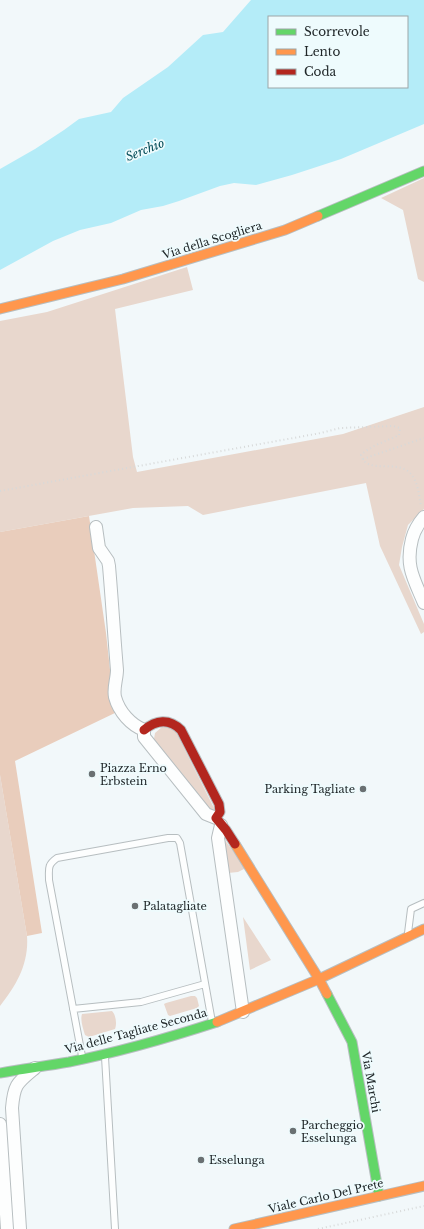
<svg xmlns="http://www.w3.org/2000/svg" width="424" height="1229" viewBox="0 0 424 1229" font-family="'Libre Baskerville',serif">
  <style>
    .green { fill: #e8d7cd }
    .forest { fill: #e9cdbc }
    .water { fill: #b4ecf8; fill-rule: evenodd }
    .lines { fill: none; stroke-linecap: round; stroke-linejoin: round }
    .lane-casing { stroke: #b7bec0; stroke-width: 8 }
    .street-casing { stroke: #b7bec0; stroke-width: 14 }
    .fast-casing { stroke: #b7bec0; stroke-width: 11 }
    .slow-casing { stroke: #b7bec0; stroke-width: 11 }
    .jam-casing { stroke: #b7bec0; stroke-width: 11 }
    .path { stroke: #d7d9d9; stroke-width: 2; stroke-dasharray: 1 3; stroke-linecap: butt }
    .lane { stroke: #fdfefe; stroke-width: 6 }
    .street { stroke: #fdfefe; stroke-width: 12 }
    .fast { stroke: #63d668; stroke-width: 9 }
    .slow { stroke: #ff974d; stroke-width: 9 }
    .jam { stroke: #b3261e; stroke-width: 9 }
    .poi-dot { fill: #6a7072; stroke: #eefbfd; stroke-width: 1.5 }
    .labels { text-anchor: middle; stroke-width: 3.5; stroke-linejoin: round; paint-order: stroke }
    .street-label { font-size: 11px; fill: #202729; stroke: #eefbfd }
    .poi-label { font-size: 11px; fill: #202729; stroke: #eefbfd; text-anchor: start }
    .water-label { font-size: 12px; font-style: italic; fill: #054d59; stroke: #eefbfd }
  </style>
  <rect width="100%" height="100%" fill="#f2f8fa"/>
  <path class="green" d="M 424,178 L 424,282 L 418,279 L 403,210 L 381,198 Z
    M 187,267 L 193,290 L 115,309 L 133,457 L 137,472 L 343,434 L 424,407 L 424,509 L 408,525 L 402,547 L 399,565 L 424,624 L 424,632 L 421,634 L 380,546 L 366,483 L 203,515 L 188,506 L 133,508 L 0,532 L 0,321 L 47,312 Z
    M 162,727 L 174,728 L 215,810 L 209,811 L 156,745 L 154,739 L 155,733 Z
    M 0,775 L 27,936 C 29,963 17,985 0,1006 Z
    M 224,839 L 246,868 L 238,872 L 228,873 Z
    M 243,917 L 271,960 L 250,970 Z
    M 191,996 L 195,996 L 197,998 L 199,1006 L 197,1008 L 170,1016 L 168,1015 L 164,1004 L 166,1003 Z
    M 112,1011 C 116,1015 117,1024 115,1029 L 89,1037 L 85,1035 C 83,1028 80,1020 82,1014 Z"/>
  <path class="forest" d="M 89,516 L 106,633 L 111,679 L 110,702 L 117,712 L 15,761 L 42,933 L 27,936 L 0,775 L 0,532 Z"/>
  <path class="water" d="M 251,0 L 424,0 L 424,124 L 341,159 L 292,175 L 256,185 L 234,183 L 220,186 L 179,201 L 163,206 L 141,210 L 111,223 L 80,230 L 53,241 L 0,270 L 0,169 L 35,149 L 64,130 L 79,119 L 111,112 L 123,98 L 168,67 L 203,35 L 223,32 ZM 269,17 L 407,17 L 407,87 L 269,87 Z"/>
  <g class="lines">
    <defs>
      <path id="lane" d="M 408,933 L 411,909 L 424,903
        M 73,1009 L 141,1002 L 205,984
        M 82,1056 L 49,880 C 49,869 47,865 57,858 L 168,838 L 177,838 L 180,843 L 212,1022
        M 105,1057 L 115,1229"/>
      <path id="street" d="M 424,517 C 418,524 414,531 412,539 C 405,566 414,579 424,603
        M 96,527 L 99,548 L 108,561 L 109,566 C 112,600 114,635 117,670 C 117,679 113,688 115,697 C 119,712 131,725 144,730 L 144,737 L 206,814 L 216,818
        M 221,825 L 218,838 L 243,1012
        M 0,1124 L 7,1229
        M 20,1229 L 12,1108 C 14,1084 17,1083 35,1068"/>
      <path id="fast" d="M 318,216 L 424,171
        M 327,994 L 352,1042 L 379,1196
        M 0,1073 C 23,1069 46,1066 69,1062 C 119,1052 168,1038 217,1022"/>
      <path id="slow" d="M 0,309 L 123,279 L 285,230 L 318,216
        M 235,844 L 319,979 L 327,994
        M 217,1022 L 319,979 L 424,929
        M 234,1229 L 424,1186"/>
      <path id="jam" d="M 144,730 C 156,720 169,718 181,730 L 219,804 L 220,812 L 216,818 L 226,830 L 235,844"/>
    </defs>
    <use href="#lane" class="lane-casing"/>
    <use href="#street" class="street-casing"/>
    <use href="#fast" class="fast-casing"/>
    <use href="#slow" class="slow-casing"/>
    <use href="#jam" class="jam-casing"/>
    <path class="path" d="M 363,459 L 424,438
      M 0,491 L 321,433 L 340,428 L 393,426 L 400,428 L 399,435 C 387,441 370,446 361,455 C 366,475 397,459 410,473 C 418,481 419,495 421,506
      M 318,1229 L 424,1206"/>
    <use href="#lane" class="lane"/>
    <use href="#street" class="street"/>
    <use href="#fast" class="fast"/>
    <use href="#slow" class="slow"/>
    <use href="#jam" class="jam"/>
  </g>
  <g class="poi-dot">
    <circle cx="92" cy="774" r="4"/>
    <circle cx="363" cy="789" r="4"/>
    <circle cx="135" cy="906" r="4"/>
    <circle cx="293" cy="1131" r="4"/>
    <circle cx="201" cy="1160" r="4"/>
  </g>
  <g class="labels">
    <g class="street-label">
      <text transform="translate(212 240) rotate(-17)" y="4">Via della Scogliera</text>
      <text transform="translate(136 1031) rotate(-15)" y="4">Via delle Tagliate Seconda</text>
      <text transform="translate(371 1082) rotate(80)" y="4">Via Marchi</text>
      <text transform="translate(326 1196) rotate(-13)" y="4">Viale Carlo Del Prete</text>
    </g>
    <g class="poi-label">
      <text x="100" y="772">Piazza Erno<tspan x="100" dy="13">Erbstein</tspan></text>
      <text x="355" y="793" text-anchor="end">Parking Tagliate</text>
      <text x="143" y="910">Palatagliate</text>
      <text x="301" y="1129">Parcheggio<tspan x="301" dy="13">Esselunga</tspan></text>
      <text x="209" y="1164">Esselunga</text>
    </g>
    <g class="water-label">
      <text transform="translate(145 150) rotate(-22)" y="4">Serchio</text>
    </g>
  </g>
  <rect x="268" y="16" width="140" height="72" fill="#eefbfd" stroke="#9ca6a8"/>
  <rect x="276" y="29" width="20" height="6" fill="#63d668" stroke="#9ca6a8"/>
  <text x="304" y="36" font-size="12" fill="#202729">Scorrevole</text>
  <rect x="276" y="49" width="20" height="6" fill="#ff974d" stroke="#9ca6a8"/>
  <text x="304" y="56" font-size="12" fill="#202729">Lento</text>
  <rect x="276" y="69" width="20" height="6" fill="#b3261e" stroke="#9ca6a8"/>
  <text x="304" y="76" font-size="12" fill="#202729">Coda</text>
</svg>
